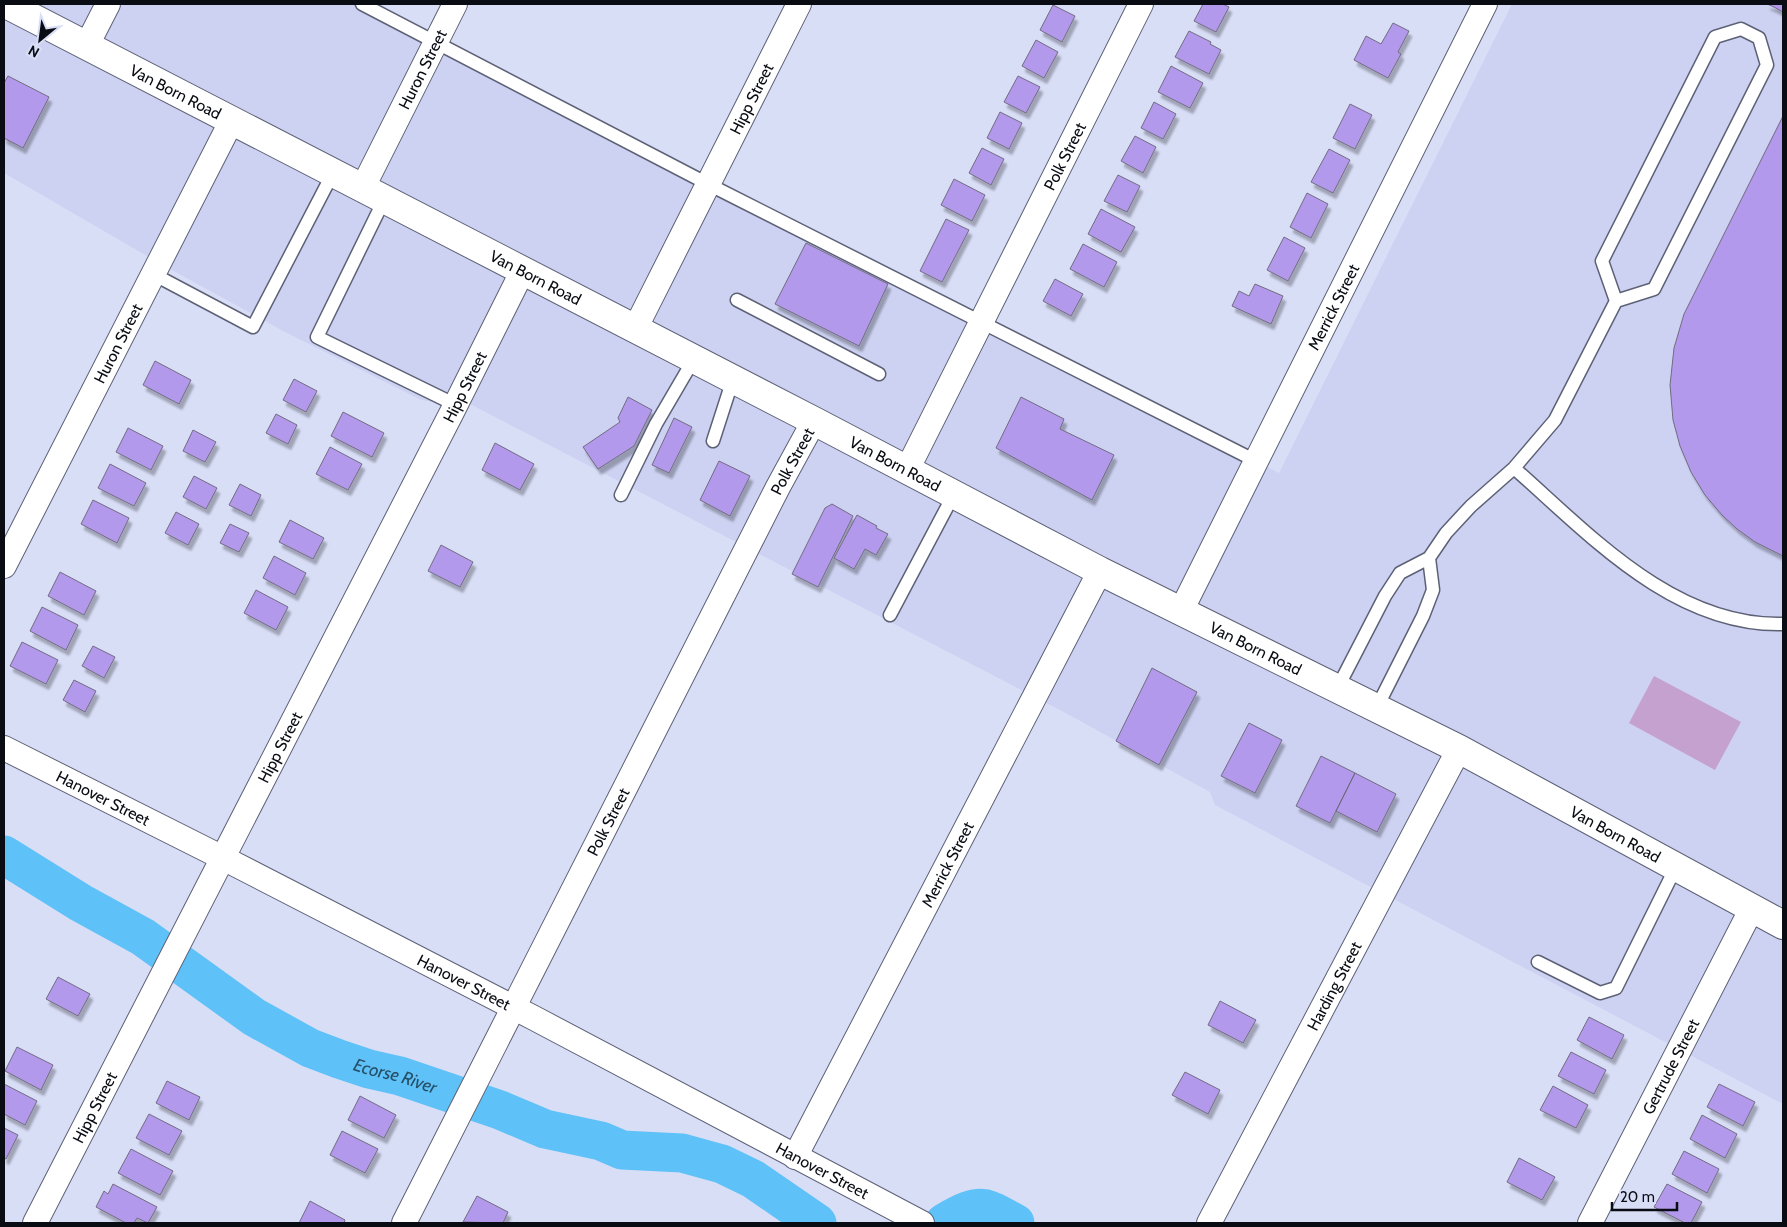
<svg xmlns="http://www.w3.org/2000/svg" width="1787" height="1227" viewBox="0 0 1787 1227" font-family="Cabin,sans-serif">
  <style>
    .built { fill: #cdd2f2 }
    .green { fill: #c5a1cf }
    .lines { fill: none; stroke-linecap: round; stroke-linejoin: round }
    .river { stroke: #5ec1f7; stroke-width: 39 }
    .building { fill: #b399ec; stroke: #716b81; filter: url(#shadow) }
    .service-casing { stroke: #5d6176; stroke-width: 15 }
    .minor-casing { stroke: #5d6176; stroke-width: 26 }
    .secondary-casing { stroke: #5d6176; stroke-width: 30 }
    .service { stroke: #fff; stroke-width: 12 }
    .minor { stroke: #fff; stroke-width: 24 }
    .secondary { stroke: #fff; stroke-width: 28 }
    .labels { text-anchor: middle; stroke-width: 5; stroke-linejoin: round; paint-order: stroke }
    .street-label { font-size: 16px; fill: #0a0c14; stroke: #d9def7 }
    .water-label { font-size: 18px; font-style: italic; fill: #265067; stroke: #d9def7 }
  </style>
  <defs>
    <filter id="shadow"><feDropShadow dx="3" dy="5.5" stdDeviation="1" flood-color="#0004"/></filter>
  </defs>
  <rect width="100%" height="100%" fill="#d9def7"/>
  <path class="built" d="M 4,4 L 362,4 L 980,323 L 1279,473 L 1512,4 L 1783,4 L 1783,1104 L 1215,805 L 1210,792 L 1060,710 L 470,404 L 456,405 L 421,400 L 285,332 L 159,263 L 4,173 Z"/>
  <path class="green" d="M 1654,676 L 1741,722 L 1715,770 L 1629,723 Z"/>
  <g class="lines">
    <g class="river">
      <path id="s1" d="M 4,855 L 81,903 L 143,937 L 254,1017 L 310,1048 L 339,1059 L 369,1069 L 400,1076 L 500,1110 L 545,1129 L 601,1141 L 622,1150 L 682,1153 L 722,1164 L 753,1179 L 817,1223"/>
      <path d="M 944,1223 C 956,1216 975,1204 989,1210 C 998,1213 1006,1219 1015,1223"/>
    </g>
  </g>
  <path class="building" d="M 1203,4 L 1223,4 L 1229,7 L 1216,32 L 1194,21 Z
    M 1767,4 L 1783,4 L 1783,12 L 1774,7 Z
    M 1053,5 L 1075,16 L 1062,42 L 1040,30 Z
    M 1393,23 L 1409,31 L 1398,52 L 1401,54 L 1388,78 L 1354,60 L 1366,36 L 1381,44 Z
    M 1189,31 L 1211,42 L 1210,44 L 1221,50 L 1209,74 L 1175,57 Z
    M 1036,40 L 1058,52 L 1044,78 L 1022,66 Z
    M 1171,66 L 1203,83 L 1190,108 L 1158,92 Z
    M 8,76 L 49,97 L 23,148 L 4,138 L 4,83 Z
    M 1018,76 L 1040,87 L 1026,113 L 1004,102 Z
    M 1154,102 L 1176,114 L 1163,139 L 1141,128 Z
    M 1350,104 L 1372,115 L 1355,149 L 1333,138 Z
    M 1000,112 L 1022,123 L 1009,149 L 987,138 Z
    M 1783,116 L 1783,556 L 1755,542 L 1737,529 L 1722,515 L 1705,495 L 1691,472 L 1680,446 L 1673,420 L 1670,385 L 1674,348 L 1684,314 Z
    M 1135,136 L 1156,147 L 1143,173 L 1121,161 Z
    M 982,148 L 1004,159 L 991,185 L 969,173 Z
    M 1329,149 L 1350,160 L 1333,193 L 1311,182 Z
    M 1118,175 L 1140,186 L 1127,212 L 1104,201 Z
    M 954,179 L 985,195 L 972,221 L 941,205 Z
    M 1307,193 L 1328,204 L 1311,238 L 1290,227 Z
    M 1101,209 L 1135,227 L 1121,252 L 1088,234 Z
    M 946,219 L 969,230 L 942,282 L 920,271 Z
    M 1284,237 L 1305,248 L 1288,281 L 1267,270 Z
    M 806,243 L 888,284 L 859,346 L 775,304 Z
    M 1083,244 L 1117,262 L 1104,287 L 1070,269 Z
    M 1055,279 L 1083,294 L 1071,316 L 1043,301 Z
    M 1255,284 L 1283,296 L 1271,324 L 1232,306 L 1239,291 L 1249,296 Z
    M 155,361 L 191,380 L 179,404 L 143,385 Z
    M 294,379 L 317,391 L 306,412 L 283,400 Z
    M 628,397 L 652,410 L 634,446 L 598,469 L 583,447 L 620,422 L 618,418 Z
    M 1021,397 L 1064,419 L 1060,429 L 1114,455 L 1092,500 L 996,448 Z
    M 343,412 L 384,433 L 372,457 L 331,436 Z
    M 276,414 L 297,425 L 288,444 L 266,433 Z
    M 674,418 L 692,427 L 669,473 L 652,465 Z
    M 128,428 L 163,446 L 151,470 L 116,452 Z
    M 193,430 L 216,442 L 205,462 L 183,451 Z
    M 495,443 L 534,464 L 520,490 L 482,470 Z
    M 330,447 L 362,464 L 348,490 L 316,474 Z
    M 719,461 L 750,476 L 730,516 L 700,500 Z
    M 110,464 L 146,483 L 134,506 L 98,488 Z
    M 194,476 L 217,488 L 206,509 L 183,497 Z
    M 240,484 L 261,495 L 251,516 L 229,505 Z
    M 93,500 L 129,518 L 117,543 L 81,524 Z
    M 832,504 L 853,516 L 818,587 L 792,574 L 825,508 Z
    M 176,512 L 199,524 L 188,545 L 165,533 Z
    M 857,515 L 877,526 L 876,528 L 888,534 L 876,555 L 865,549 L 854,569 L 834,558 Z
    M 290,520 L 324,538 L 313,559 L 279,542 Z
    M 230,524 L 249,533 L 239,552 L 220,543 Z
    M 441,545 L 473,562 L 460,587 L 428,571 Z
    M 274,556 L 306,573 L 295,595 L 263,578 Z
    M 60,572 L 96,591 L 84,615 L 48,596 Z
    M 256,590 L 288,607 L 276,630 L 244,613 Z
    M 42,607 L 78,625 L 66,650 L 30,631 Z
    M 22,642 L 58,660 L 46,684 L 10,666 Z
    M 93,646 L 115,657 L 104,678 L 82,666 Z
    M 1152,668 L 1197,692 L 1159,765 L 1116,741 Z
    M 74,680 L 96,691 L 85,712 L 63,700 Z
    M 1249,723 L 1282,740 L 1255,793 L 1221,776 Z
    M 1321,756 L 1355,773 L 1330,823 L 1296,806 Z
    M 1355,773 L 1396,794 L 1377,832 L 1336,811 Z
    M 58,977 L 90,994 L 78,1016 L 46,999 Z
    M 1220,1001 L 1256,1020 L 1243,1043 L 1208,1025 Z
    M 1589,1017 L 1624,1035 L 1612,1059 L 1577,1040 Z
    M 17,1047 L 53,1065 L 41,1090 L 5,1071 Z
    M 1571,1052 L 1606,1070 L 1594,1094 L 1558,1076 Z
    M 1185,1072 L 1220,1090 L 1208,1114 L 1172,1095 Z
    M 167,1081 L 200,1097 L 189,1120 L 156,1103 Z
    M 4,1084 L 37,1101 L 25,1125 L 4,1114 Z
    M 1719,1084 L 1755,1102 L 1743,1126 L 1707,1107 Z
    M 1553,1086 L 1588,1105 L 1576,1128 L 1540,1110 Z
    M 360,1096 L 396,1115 L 384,1138 L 348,1120 Z
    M 149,1114 L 182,1131 L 169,1155 L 136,1138 Z
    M 1702,1115 L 1737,1134 L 1725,1158 L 1690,1139 Z
    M 4,1128 L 18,1135 L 6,1159 L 4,1158 Z
    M 342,1131 L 378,1149 L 365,1173 L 330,1155 Z
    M 131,1149 L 173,1171 L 160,1195 L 118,1173 Z
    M 1684,1151 L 1719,1169 L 1707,1193 L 1672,1174 Z
    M 1519,1158 L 1555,1177 L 1542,1200 L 1507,1182 Z
    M 113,1184 L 157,1207 L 148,1223 L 137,1218 L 134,1223 L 126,1223 L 96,1207 L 104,1191 L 108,1194 Z
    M 1667,1184 L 1702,1202 L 1691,1223 L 1685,1223 L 1654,1207 Z
    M 477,1196 L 508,1212 L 503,1223 L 463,1222 Z
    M 310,1201 L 345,1220 L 344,1223 L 299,1223 Z"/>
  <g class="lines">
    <defs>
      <path id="service" d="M 362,4 L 708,184 L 1256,461
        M 384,200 L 317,337 L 456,405
        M 153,274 L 253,327 L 333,173
        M 737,300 L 879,374
        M 713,441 L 733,379
        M 1514,468 C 1590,535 1674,627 1783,624
        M 621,495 L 656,424 L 694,359
        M 890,615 L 954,494
        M 1337,689 L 1385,596 L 1400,573 L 1429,558 L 1446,533 L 1471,506 L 1514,468 L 1555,420 L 1616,301 L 1654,289 L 1767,65 L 1759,38 L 1741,29 L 1715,37 L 1602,261 L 1616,301
        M 1376,709 L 1423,616 L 1433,590 L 1429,558
        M 1538,962 L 1600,993 L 1616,988 L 1676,867"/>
      <g id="minor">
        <path d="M 87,45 L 108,4"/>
        <path id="s2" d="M 362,189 L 455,4"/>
        <path id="s3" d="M 635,329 L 799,4"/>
        <path id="s4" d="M 907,470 L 1141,4"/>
        <path id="s5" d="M 4,566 L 232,120"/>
        <path id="s6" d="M 1181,611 L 1485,4"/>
        <path id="s7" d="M 4,748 L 223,858 L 534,1018 L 922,1223"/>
        <path id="s8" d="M 795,1157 L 1100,571"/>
        <path id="s9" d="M 35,1223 L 452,412 L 523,270"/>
        <path id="s10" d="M 404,1223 L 778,487 L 814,421"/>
        <path id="s11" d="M 1209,1223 L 1459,749"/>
        <path id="s12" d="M 1590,1223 L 1752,908"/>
      </g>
      <g id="secondary">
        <path id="s13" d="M 6,4 L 814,421 L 1100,571 L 1459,749 L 1783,925"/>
      </g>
    </defs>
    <use href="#service" class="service-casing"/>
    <use href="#minor" class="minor-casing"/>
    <use href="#secondary" class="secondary-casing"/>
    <use href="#service" class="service"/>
    <use href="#minor" class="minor"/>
    <use href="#secondary" class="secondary"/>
  </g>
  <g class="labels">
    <g class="street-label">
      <text dy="6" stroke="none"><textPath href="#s2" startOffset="134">Huron Street</textPath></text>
      <text dy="6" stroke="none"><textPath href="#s13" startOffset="191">Van Born Road</textPath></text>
      <text dy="6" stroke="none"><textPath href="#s3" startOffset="258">Hipp Street</textPath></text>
      <text dy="6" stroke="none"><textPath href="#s4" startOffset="351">Polk Street</textPath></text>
      <text dy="6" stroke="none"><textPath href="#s13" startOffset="596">Van Born Road</textPath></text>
      <text dy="6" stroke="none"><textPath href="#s6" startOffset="340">Merrick Street</textPath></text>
      <text dy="6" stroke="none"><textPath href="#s5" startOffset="250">Huron Street</textPath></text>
      <text dy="6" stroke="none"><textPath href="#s9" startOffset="940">Hipp Street</textPath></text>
      <text dy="6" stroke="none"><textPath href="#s10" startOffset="855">Polk Street</textPath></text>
      <text dy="6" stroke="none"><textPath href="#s13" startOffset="1001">Van Born Road</textPath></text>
      <text dy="6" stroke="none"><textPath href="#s13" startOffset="1406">Van Born Road</textPath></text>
      <text dy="6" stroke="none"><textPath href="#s9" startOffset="535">Hipp Street</textPath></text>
      <text dy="6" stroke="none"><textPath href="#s7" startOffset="111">Hanover Street</textPath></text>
      <text dy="6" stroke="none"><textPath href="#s10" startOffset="450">Polk Street</textPath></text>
      <text dy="6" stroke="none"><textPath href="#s13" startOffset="1811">Van Born Road</textPath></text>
      <text dy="6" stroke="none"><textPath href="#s8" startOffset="330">Merrick Street</textPath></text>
      <text dy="6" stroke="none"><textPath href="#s7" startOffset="516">Hanover Street</textPath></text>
      <text dy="6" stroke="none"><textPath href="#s11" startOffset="268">Harding Street</textPath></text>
      <text dy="6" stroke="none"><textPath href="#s12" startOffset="176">Gertrude Street</textPath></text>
      <text dy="6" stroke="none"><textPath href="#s9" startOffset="130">Hipp Street</textPath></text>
      <text dy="6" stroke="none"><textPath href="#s7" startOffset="921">Hanover Street</textPath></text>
    </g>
    <g class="water-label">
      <text dy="6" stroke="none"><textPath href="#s1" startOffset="452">Ecorse River</textPath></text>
    </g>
  </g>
  <rect width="1787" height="1227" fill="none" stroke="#0a0c14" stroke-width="10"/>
  <g transform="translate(40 40) rotate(209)" stroke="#d9def7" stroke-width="4" paint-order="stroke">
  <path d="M0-4L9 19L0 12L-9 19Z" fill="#0a0c14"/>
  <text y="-8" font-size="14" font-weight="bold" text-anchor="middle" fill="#0a0c14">N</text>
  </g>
  <path d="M1612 1202v8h65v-8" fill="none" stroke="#0a0c14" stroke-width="2.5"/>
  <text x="1620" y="1202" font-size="15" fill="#0a0c14" stroke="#d9def7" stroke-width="4" paint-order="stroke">20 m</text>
</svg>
